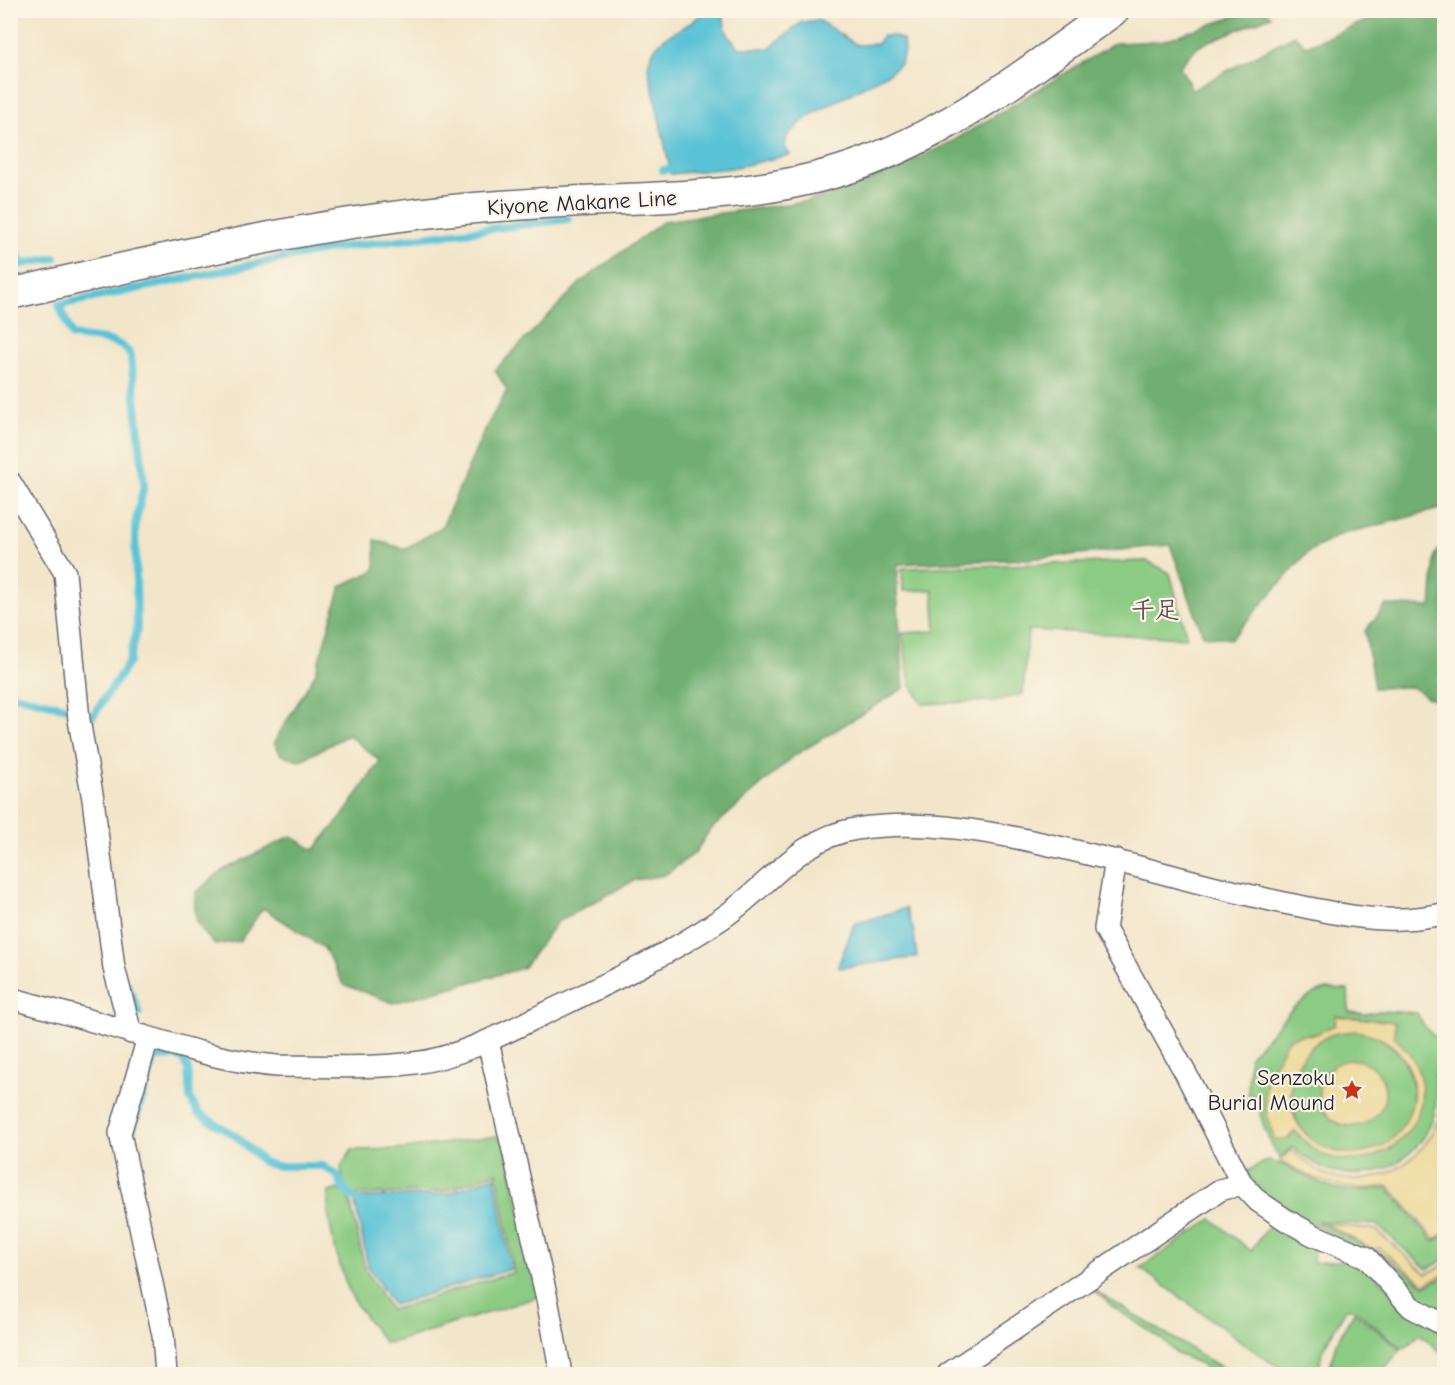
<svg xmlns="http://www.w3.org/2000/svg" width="1455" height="1385" viewBox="0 0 1455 1385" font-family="'Comic Neue','Klee One',sans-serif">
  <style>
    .green { fill: #8bcb83; stroke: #56765f; stroke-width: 1.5; fill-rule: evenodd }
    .forest { fill: #70af71; stroke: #496856; stroke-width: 1.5 }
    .sand { fill: #eeda9e; stroke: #887e6c; stroke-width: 1.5; fill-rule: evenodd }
    .water { fill: #5ac2d6; stroke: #3e7288; stroke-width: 1.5 }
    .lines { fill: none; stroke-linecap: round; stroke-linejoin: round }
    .stream { stroke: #5ac2d6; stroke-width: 8 }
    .street-casing { stroke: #6b676d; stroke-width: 24 }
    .secondary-casing { stroke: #6b676d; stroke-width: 33 }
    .street { stroke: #fff; stroke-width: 21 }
    .secondary { stroke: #fff; stroke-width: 30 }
    .labels { text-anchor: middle; stroke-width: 4.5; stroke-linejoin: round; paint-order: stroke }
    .street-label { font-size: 22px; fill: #22223b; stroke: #fcf5e5 }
    .poi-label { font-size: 22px; fill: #22223b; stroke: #fcf5e5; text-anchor: end }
    .neighbourhood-label { font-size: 24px; font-weight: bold; fill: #5f4e55; stroke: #fcf5e5 }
  </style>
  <rect width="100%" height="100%" fill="#fcf5e5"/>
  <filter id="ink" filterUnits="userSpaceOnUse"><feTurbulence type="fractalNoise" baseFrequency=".0167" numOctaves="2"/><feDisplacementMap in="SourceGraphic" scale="12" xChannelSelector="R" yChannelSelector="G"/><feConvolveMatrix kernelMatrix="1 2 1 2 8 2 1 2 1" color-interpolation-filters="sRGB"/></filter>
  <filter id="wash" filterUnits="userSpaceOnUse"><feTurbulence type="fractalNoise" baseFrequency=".008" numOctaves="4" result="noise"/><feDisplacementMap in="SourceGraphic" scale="24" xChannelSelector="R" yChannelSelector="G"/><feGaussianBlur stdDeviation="1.35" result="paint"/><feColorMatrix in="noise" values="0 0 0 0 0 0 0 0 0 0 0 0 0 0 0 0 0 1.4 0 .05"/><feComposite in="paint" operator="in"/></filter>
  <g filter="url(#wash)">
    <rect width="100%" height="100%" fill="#f2e6ca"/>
    <path class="green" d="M 1147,561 L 1170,573 L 1187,638 L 1028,630 L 1023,694 L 994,701 L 923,704 L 910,684 L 902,633 L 936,631 L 933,590 L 903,591 L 902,568 Z
      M 1326,989 L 1348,990 L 1349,1012 L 1366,1014 L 1379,1011 L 1417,1013 C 1424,1027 1430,1035 1444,1042 L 1444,1044 L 1438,1050 C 1437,1058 1435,1066 1435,1074 C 1434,1086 1438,1098 1435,1111 C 1425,1156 1375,1185 1331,1171 C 1316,1166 1304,1156 1292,1147 L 1280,1158 C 1266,1138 1260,1119 1257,1095 L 1248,1095 L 1249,1057 L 1293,1008 L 1313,994 ZM 1336,1016 L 1393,1037 L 1408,1052 L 1420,1105 L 1391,1149 L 1346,1161 L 1309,1146 L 1295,1131 L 1267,1077 L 1301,1035 L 1316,1034 L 1335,1025 Z
      M 1356,1031 C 1363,1033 1371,1034 1378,1037 C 1409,1053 1420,1086 1408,1118 C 1402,1134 1386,1148 1368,1152 C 1291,1171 1258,1062 1333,1034 C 1340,1032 1349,1032 1356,1031 ZM 1383,1080 L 1385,1090 L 1384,1100 L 1353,1126 L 1341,1125 L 1331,1119 Z
      M 497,1136 L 506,1145 L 538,1297 L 391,1343 L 384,1342 C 375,1330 365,1317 356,1304 C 343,1283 323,1215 329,1192 L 337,1189 L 347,1196 L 351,1204 L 365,1269 L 391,1310 L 514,1272 L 497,1172 L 445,1191 L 354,1195 C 343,1189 342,1178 341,1166 L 352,1150 L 404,1149 Z
      M 1267,1161 C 1288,1163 1307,1179 1328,1186 C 1347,1193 1369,1190 1388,1188 L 1434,1242 L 1444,1235 L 1444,1260 L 1427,1269 L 1377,1225 L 1317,1221 L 1375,1252 L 1379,1252 L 1425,1286 L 1444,1278 L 1444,1316 L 1425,1305 L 1391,1270 L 1268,1197 L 1245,1172 Z
      M 1212,1219 L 1251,1251 L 1267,1228 L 1276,1225 L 1323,1248 L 1313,1249 L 1314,1263 L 1348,1260 L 1367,1269 L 1444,1335 L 1444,1355 L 1420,1334 L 1406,1347 L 1402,1348 L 1354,1309 L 1346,1309 L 1322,1351 L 1318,1374 L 1292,1374 L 1267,1360 L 1140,1268 Z
      M 1092,1289 L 1224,1369 L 1232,1374 L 1209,1374 L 1199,1363 L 1177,1354 L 1163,1340 L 1113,1307 Z
      M 1354,1312 L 1401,1349 L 1380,1374 L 1328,1374 L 1336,1343 Z"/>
    <path class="forest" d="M 1254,10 L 1264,11 L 1271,16 L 1198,46 L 1180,66 L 1192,90 L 1294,35 L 1306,46 L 1375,17 L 1378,11 L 1444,11 L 1444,508 L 1340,535 L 1308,552 L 1231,639 L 1203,635 L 1170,545 L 1028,559 L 898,564 L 897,592 L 904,688 L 794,756 L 709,831 L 695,853 L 665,875 L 635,880 L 557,922 L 523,968 L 393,1003 L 344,985 L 324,948 L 263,908 L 240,941 L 215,945 C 197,927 193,919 195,893 L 223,870 L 291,836 L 314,850 L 344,814 L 380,761 L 348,735 L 300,761 L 281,755 L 274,742 L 315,674 L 341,586 L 375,570 L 375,540 L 405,549 L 442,527 L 485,429 L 507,390 L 495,370 L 581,282 L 664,221 L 808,201 L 884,175 L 953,141 L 1115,43 L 1161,41 Z
      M 1444,541 L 1444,707 L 1411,687 L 1374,688 L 1365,631 L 1386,605 L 1431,607 L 1435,555 Z"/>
    <path class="sand" d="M 1336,1016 L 1395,1022 L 1394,1037 C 1401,1044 1409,1051 1414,1061 C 1443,1118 1385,1176 1327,1156 C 1314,1152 1305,1141 1295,1131 L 1286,1140 L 1275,1140 C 1256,1092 1265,1082 1288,1039 L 1301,1035 L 1316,1034 L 1335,1025 ZM 1356,1031 C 1363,1033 1371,1034 1378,1037 C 1451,1074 1400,1181 1324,1147 C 1310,1141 1296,1126 1293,1111 C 1286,1078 1301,1046 1333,1034 C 1340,1032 1349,1032 1356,1031 Z
      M 1444,1047 L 1444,1139 L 1442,1148 L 1444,1152 L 1444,1233 L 1435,1240 L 1389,1186 C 1378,1187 1367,1189 1356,1188 C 1328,1186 1304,1174 1280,1161 L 1291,1150 C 1302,1159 1312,1168 1325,1174 C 1373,1193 1428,1162 1440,1113 C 1445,1094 1440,1073 1439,1054 Z
      M1319 1093a33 33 0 1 1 66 0a33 33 0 1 1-66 0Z
      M 1323,1223 L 1376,1230 L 1426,1274 L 1444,1265 L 1444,1275 L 1425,1284 L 1379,1248 L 1374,1250 Z"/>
    <path class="water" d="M 704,11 L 725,11 C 722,28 727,36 740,48 L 769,48 L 802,22 L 818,20 L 857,45 L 877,44 L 883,36 L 894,36 L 903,40 L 904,51 L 901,63 L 889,73 L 809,116 L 787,136 L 785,148 L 790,155 L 732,168 L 671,174 L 648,67 C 654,30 686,34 704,11 Z
      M 906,908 L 914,932 L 917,957 L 840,968 L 838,966 L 854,924 Z
      M 495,1176 L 511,1269 L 393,1305 L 368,1266 L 354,1198 L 446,1194 Z"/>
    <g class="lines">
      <path class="stream" d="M 663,170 L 678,168
        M 10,240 L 23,264
        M 10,266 L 55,258
        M 10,694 L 68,708
        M 90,720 L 129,662 L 137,630 L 135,525 L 144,485 L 131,356 C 121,337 91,339 72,336 L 59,305 L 328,249 L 568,219
        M 128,985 L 139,1013
        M 157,1057 L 176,1056 L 184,1060 L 188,1069 L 190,1098 L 198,1113 L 237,1137 L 263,1162 L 275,1166 L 323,1166 L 337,1175 L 344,1190 L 360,1203
        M 129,1141 L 156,1054"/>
    </g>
  </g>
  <g filter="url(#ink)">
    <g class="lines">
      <defs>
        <path id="street" d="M 10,482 L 65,573 L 79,720 L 93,799 L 114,968 L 131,1033
          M 1116,860 L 1105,929 L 1186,1074 L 1242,1184 L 1258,1201 L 1286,1220 L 1313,1235 L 1366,1257 L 1411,1307 L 1444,1325
          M 10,998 C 50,1009 90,1020 130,1032 C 178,1046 227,1062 277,1066 C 322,1066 370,1069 414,1063 C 462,1057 506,1032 548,1012 C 606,984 664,957 718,921 C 765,891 798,837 856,829 C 923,819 989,831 1054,846 C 1131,863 1207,887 1284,903 C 1322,910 1362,921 1401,919 C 1416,919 1430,916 1444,914
          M 148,1038 L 120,1133 L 163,1335 L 166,1374
          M 488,1041 L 547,1299 L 561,1374
          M 948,1374 L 1220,1190 L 1242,1184"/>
        <path id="secondary" d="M 10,294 C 160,260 309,223 463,209 C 509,205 556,202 602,200 C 692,196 782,194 866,162 C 958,127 1035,67 1114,10"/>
      </defs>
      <use href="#street" class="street-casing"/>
      <use href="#secondary" class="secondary-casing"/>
      <use href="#street" class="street"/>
      <use href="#secondary" class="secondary"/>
    </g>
  </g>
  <defs>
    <symbol id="sight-bare" viewBox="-9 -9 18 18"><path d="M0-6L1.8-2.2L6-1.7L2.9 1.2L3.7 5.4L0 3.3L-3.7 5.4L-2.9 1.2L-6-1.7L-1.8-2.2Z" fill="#c8321e" stroke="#fcf5e5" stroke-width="2.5" paint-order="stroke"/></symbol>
  </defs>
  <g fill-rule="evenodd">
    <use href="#sight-bare" x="1337" y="1075" width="30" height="30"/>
  </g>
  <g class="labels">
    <g class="street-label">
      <text transform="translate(582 202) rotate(-3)" y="8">Kiyone Makane Line</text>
    </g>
    <g class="poi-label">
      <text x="1335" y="1085">Senzoku<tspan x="1335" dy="25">Burial Mound</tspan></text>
    </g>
    <g class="neighbourhood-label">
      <text x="1155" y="618">千足</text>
    </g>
  </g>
  <rect width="1455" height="1385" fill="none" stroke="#fcf5e5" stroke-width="36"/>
</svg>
